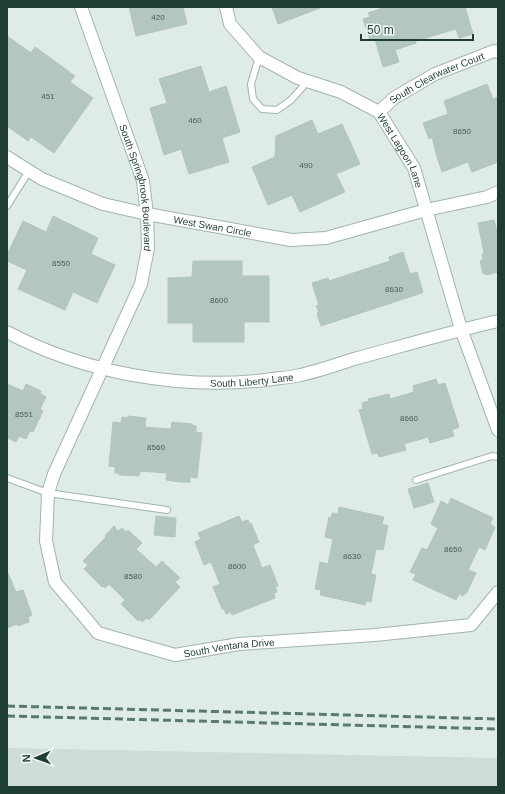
<svg xmlns="http://www.w3.org/2000/svg" width="505" height="794" viewBox="0 0 505 794" font-family="Helvetica,sans-serif">
  <style>
    .built { fill: #cddcd4 }
    .building { fill: #b4c7be; stroke: #b1c6bc }
    .lines { fill: none; stroke-linecap: round; stroke-linejoin: round }
    .service-casing { stroke: #a1b4ad; stroke-width: 8 }
    .minor-casing { stroke: #a1b4ad; stroke-width: 14 }
    .tertiary-casing { stroke: #a1b4ad; stroke-width: 14 }
    .service { stroke: #fff; stroke-width: 6 }
    .minor { stroke: #fff; stroke-width: 12 }
    .tertiary { stroke: #fff; stroke-width: 12 }
    .rail { stroke: #587a6f; stroke-width: 3; stroke-dasharray: 8 4; stroke-linecap: butt }
    .labels { text-anchor: middle; stroke-width: 4; stroke-linejoin: round; paint-order: stroke }
    .number-label { font-size: 8px; fill: #446056 }
    .street-label { font-size: 10px; fill: #1e3e34; stroke: #f0f8f4 }
  </style>
  <rect width="100%" height="100%" fill="#dfece6"/>
  <path class="built" d="M 7,748 L 498,758 L 498,787 L 7,787 Z"/>
  <path class="building" d="M 129,7 L 183,7 L 187,24 L 136,36 Z
    M 272,7 L 320,7 L 320,8 L 278,24 Z
    M 386,7 L 465,7 L 473,34 L 459,38 L 456,29 L 416,41 L 416,43 L 395,50 L 399,62 L 383,67 L 375,39 L 370,40 L 363,19 L 370,17 L 368,13 Z
    M 7,36 L 31,53 L 35,47 L 49,57 L 75,76 L 70,82 L 93,98 L 54,153 L 31,137 L 28,141 L 7,126 Z
    M 201,66 L 209,92 L 226,86 L 240,132 L 222,138 L 229,162 L 189,174 L 181,149 L 164,155 L 150,108 L 167,103 L 159,79 Z
    M 487,84 L 493,99 L 498,97 L 498,162 L 472,172 L 468,162 L 442,172 L 437,157 L 432,137 L 429,139 L 423,123 L 448,114 L 444,101 Z
    M 312,120 L 318,134 L 342,124 L 360,164 L 336,174 L 345,192 L 300,212 L 292,195 L 268,205 L 252,167 L 275,157 L 276,136 Z
    M 53,216 L 98,238 L 91,254 L 115,265 L 97,303 L 73,292 L 65,310 L 18,289 L 27,270 L 7,261 L 7,255 L 23,221 L 46,232 Z
    M 494,220 L 498,235 L 498,272 L 486,275 L 485,273 L 483,274 L 480,261 L 483,260 L 482,254 L 484,253 L 478,223 Z
    M 403,252 L 410,274 L 417,272 L 423,292 L 422,293 L 321,326 L 317,313 L 319,312 L 316,306 L 319,305 L 312,283 L 328,278 L 329,281 L 350,274 L 390,261 L 389,257 Z
    M 193,261 L 242,261 L 242,276 L 269,276 L 269,322 L 244,322 L 244,342 L 193,342 L 193,323 L 168,323 L 168,278 L 192,277 Z
    M 436,379 L 438,385 L 445,383 L 459,427 L 452,430 L 454,436 L 430,443 L 428,437 L 404,444 L 406,450 L 379,457 L 378,453 L 372,454 L 359,410 L 363,409 L 362,403 L 369,401 L 368,399 L 389,394 L 390,399 L 414,392 L 413,386 Z
    M 7,384 L 23,391 L 26,384 L 41,391 L 40,393 L 46,397 L 40,409 L 43,411 L 33,432 L 30,431 L 26,439 L 19,436 L 16,442 L 7,438 Z
    M 128,416 L 146,418 L 145,427 L 171,429 L 172,422 L 192,424 L 192,425 L 196,426 L 196,432 L 202,433 L 197,478 L 190,477 L 190,482 L 180,482 L 166,480 L 167,473 L 140,471 L 139,476 L 119,475 L 119,473 L 115,473 L 115,467 L 109,466 L 113,422 L 121,423 L 122,417 L 128,418 Z
    M 428,483 L 434,502 L 414,508 L 408,489 Z
    M 451,498 L 493,518 L 490,524 L 495,527 L 485,550 L 479,547 L 468,570 L 476,573 L 466,594 L 464,594 L 463,596 L 459,594 L 456,600 L 413,580 L 416,574 L 410,572 L 422,548 L 427,550 L 438,528 L 431,524 L 441,501 L 448,505 Z
    M 339,507 L 384,517 L 382,524 L 388,526 L 383,550 L 376,549 L 371,574 L 376,575 L 371,602 L 366,601 L 365,605 L 320,595 L 321,590 L 315,589 L 320,562 L 328,564 L 333,539 L 325,537 L 329,517 L 331,518 L 332,513 L 338,514 Z
    M 156,516 L 176,518 L 175,537 L 154,535 Z
    M 239,516 L 242,522 L 248,520 L 250,524 L 251,523 L 259,542 L 253,545 L 262,568 L 270,565 L 278,586 L 275,587 L 277,592 L 274,593 L 275,598 L 232,615 L 231,612 L 226,614 L 224,609 L 222,609 L 213,587 L 220,584 L 211,562 L 204,565 L 195,542 L 201,539 L 198,533 Z
    M 114,526 L 118,531 L 122,528 L 126,532 L 128,530 L 142,543 L 136,549 L 156,567 L 162,561 L 180,578 L 175,582 L 180,587 L 149,620 L 147,618 L 142,622 L 139,619 L 138,621 L 121,604 L 125,600 L 109,584 L 105,588 L 103,586 L 102,587 L 84,569 L 88,565 L 83,561 L 106,537 L 105,536 Z
    M 7,571 L 16,592 L 23,590 L 32,615 L 28,617 L 29,622 L 18,626 L 17,624 L 7,628 Z"/>
  <g class="lines">
    <defs>
      <path id="service" d="M 259,57 L 251,84 L 253,99 L 262,109 L 277,110 L 291,100 L 308,81
        M 7,206 L 29,171
        M 7,478 L 48,493 L 167,510
        M 416,480 L 492,456 L 498,457"/>
      <g id="minor">
        <path id="s1" d="M 81,7 L 143,181 L 147,214 L 148,248 L 141,284 L 54,474 L 48,493 L 46,541 L 55,582 L 98,633 L 175,655 L 239,644 L 375,635 L 471,625 L 498,592"/>
        <path id="s2" d="M 226,7 L 230,24 L 259,57 L 298,78 L 341,92 L 379,112 L 414,168 L 461,329 L 498,430"/>
        <path id="s3" d="M 379,112 L 394,98 L 435,74 L 494,51 L 498,52"/>
        <path id="s4" d="M 7,157 L 42,179 L 103,204 L 147,214 L 291,240 L 326,238 L 426,210 L 487,197 L 498,192"/>
      </g>
      <g id="tertiary">
        <path id="s5" d="M 7,332 C 84,373 180,390 266,380 C 276,378 286,378 296,376 C 316,372 335,365 354,359 C 402,346 450,332 498,321"/>
      </g>
    </defs>
    <use href="#service" class="service-casing"/>
    <use href="#minor" class="minor-casing"/>
    <use href="#tertiary" class="tertiary-casing"/>
    <use href="#service" class="service"/>
    <use href="#minor" class="minor"/>
    <use href="#tertiary" class="tertiary"/>
    <path class="rail" d="M 7,706 L 498,719
      M 7,716 L 498,729"/>
  </g>
  <g class="labels">
    <g class="number-label">
      <text x="158" y="20">420</text>
      <text x="48" y="99">451</text>
      <text x="195" y="123">460</text>
      <text x="462" y="134">8650</text>
      <text x="306" y="168">490</text>
      <text x="61" y="266">8550</text>
      <text x="394" y="292">8630</text>
      <text x="219" y="303">8600</text>
      <text x="24" y="417">8551</text>
      <text x="409" y="421">8660</text>
      <text x="156" y="450">8560</text>
      <text x="453" y="552">8650</text>
      <text x="352" y="559">8630</text>
      <text x="237" y="569">8600</text>
      <text x="133" y="579">8580</text>
    </g>
    <g class="street-label">
      <text dy="4" stroke="none"><textPath href="#s3" startOffset="68">South Clearwater Court</textPath></text>
      <text dy="4" stroke="none"><textPath href="#s2" startOffset="238">West Lagoon Lane</textPath></text>
      <text dy="4" stroke="none"><textPath href="#s1" startOffset="190">South Springbrook Boulevard</textPath></text>
      <text dy="4" stroke="none"><textPath href="#s4" startOffset="219">West Swan Circle</textPath></text>
      <text dy="4" stroke="none"><textPath href="#s5" startOffset="253">South Liberty Lane</textPath></text>
      <text dy="4" stroke="none"><textPath href="#s1" startOffset="809">South Ventana Drive</textPath></text>
    </g>
  </g>
  <rect width="505" height="794" fill="none" stroke="#1e3e34" stroke-width="16"/>
  <g transform="translate(36 758) rotate(268)" stroke="#f0f8f4" stroke-width="3" paint-order="stroke">
  <path d="M0-3L7 15L0 10L-7 15Z" fill="#1e3e34"/>
  <text y="-6" font-size="11" font-weight="bold" text-anchor="middle" fill="#1e3e34">N</text>
  </g>
  <path d="M361 34v6h112v-6" fill="none" stroke="#1e3e34" stroke-width="2"/>
  <text x="367" y="34" font-size="12" fill="#1e3e34" stroke="#f0f8f4" stroke-width="3" paint-order="stroke">50 m</text>
</svg>
